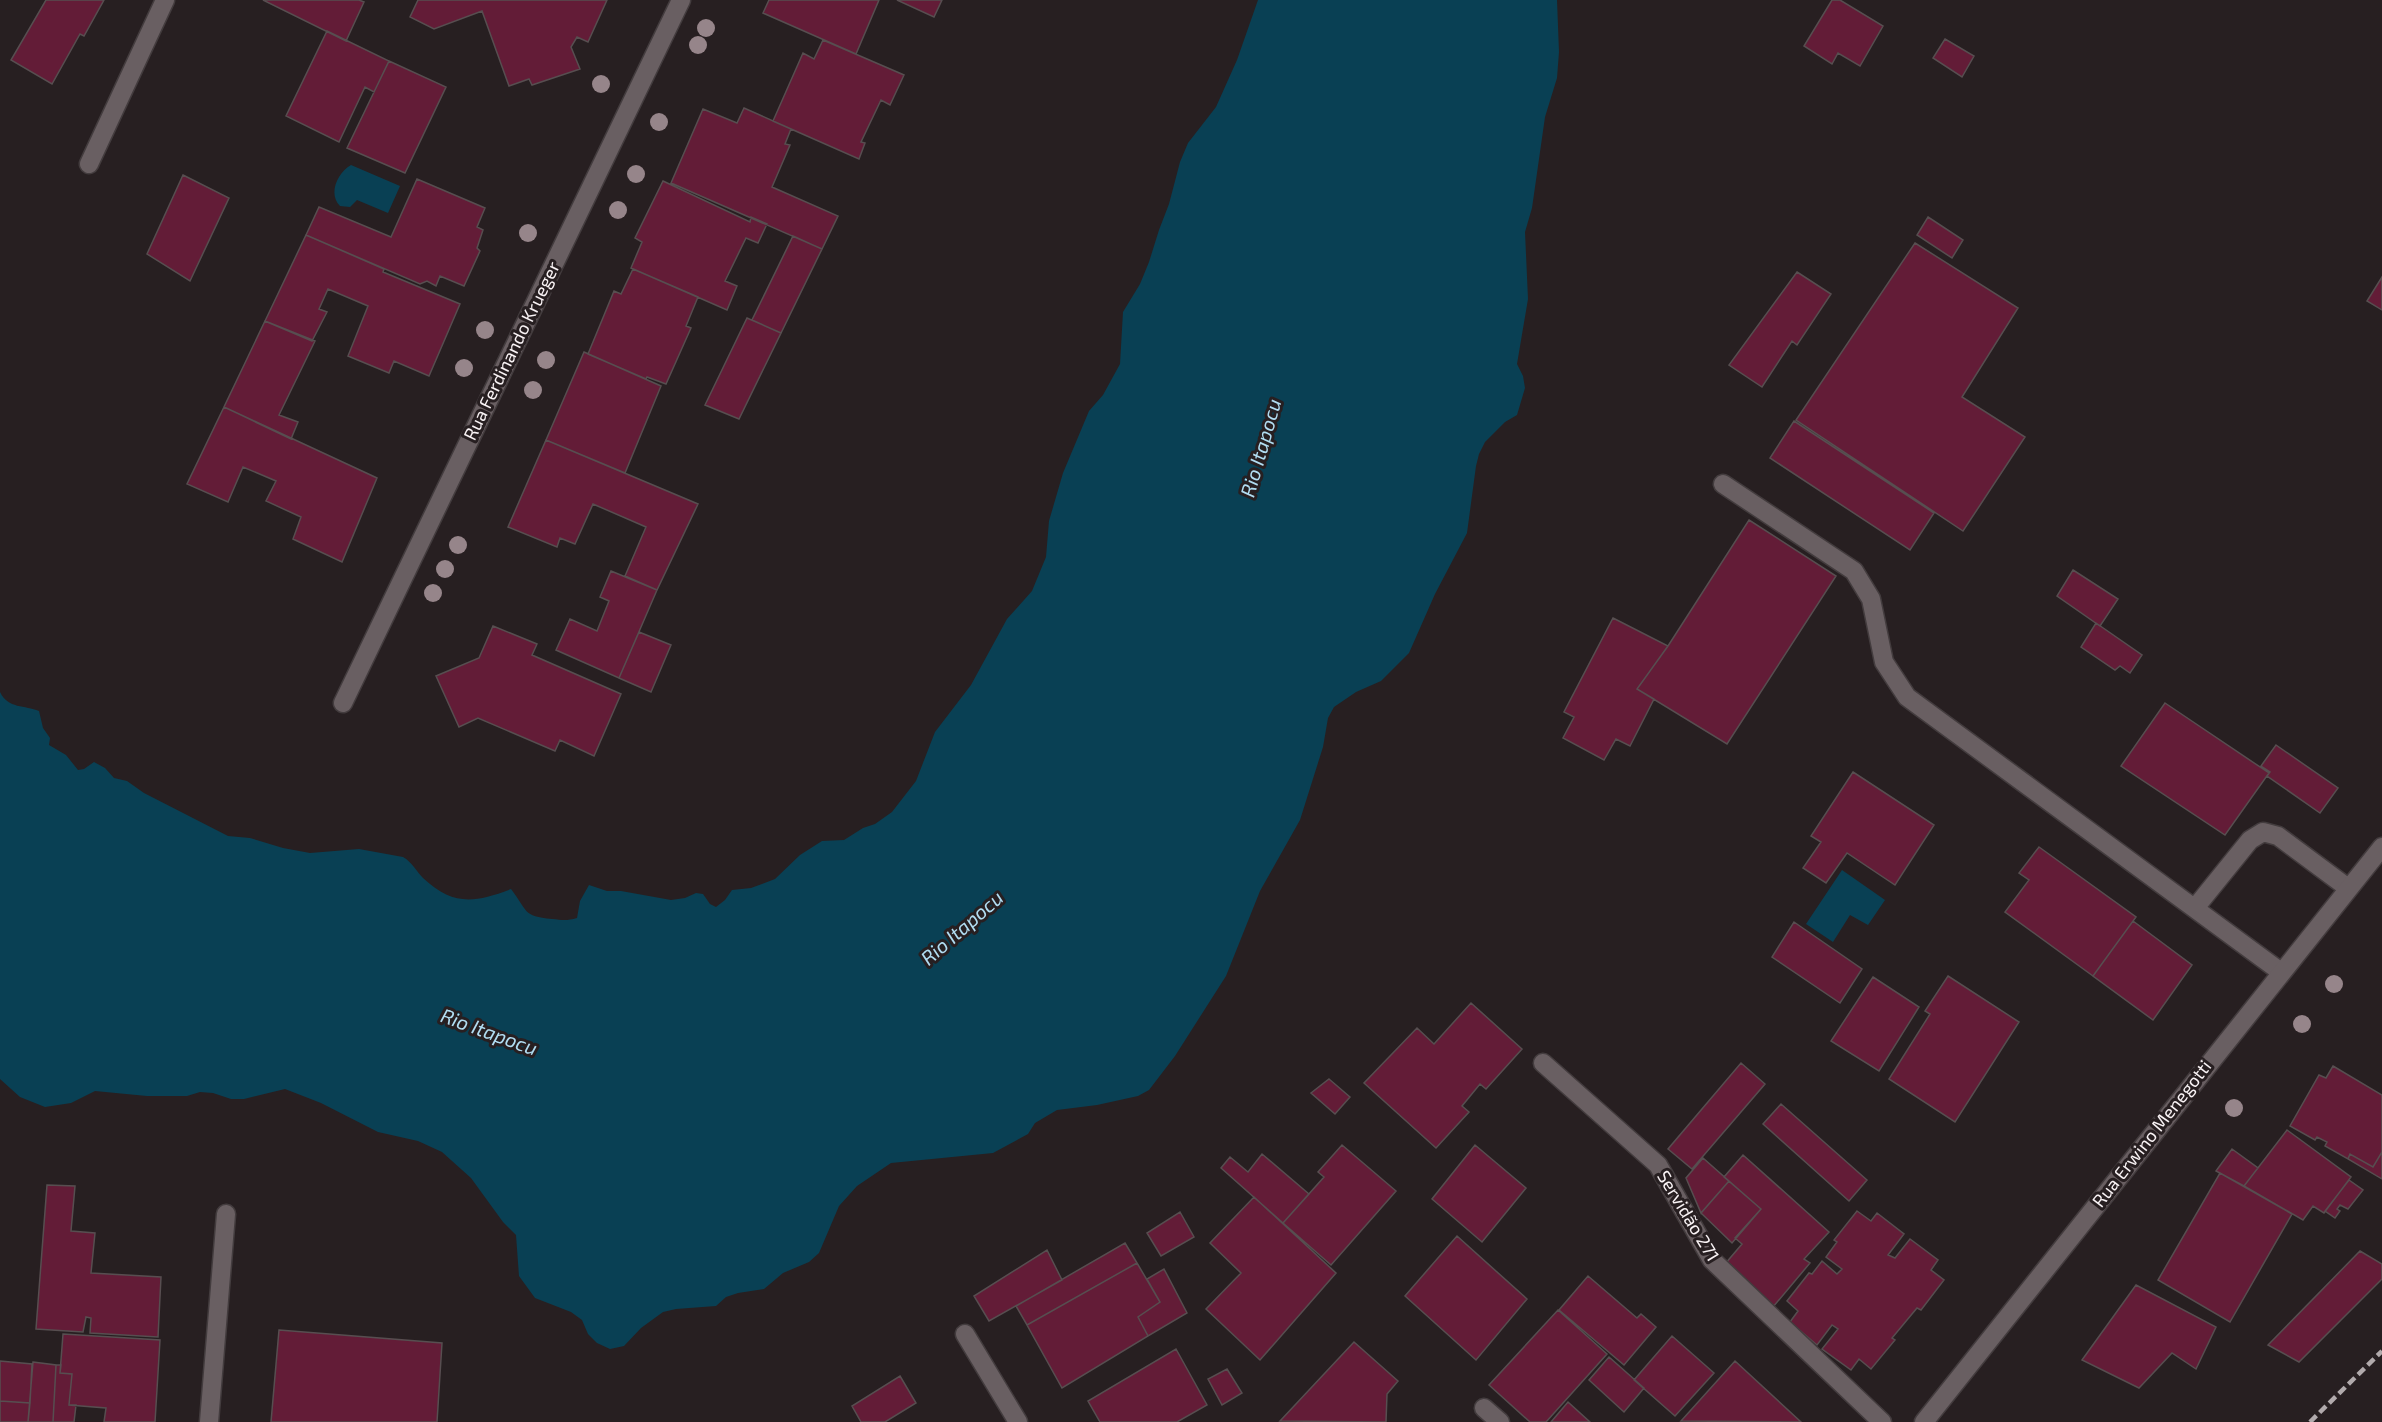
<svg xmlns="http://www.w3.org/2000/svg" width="2382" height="1422" viewBox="0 0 2382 1422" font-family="'Exo 2',sans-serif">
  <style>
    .water { fill: #094054 }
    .building { fill: #631c37; stroke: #574e50; stroke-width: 1.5 }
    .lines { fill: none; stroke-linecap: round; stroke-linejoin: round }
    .lane-casing { stroke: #433c3e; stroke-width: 21 }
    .street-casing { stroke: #433c3e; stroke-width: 21 }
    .secondary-casing { stroke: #433c3e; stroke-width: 21 }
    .lane { stroke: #695f62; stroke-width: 18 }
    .street { stroke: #695f62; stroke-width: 18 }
    .secondary { stroke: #695f62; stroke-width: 18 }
    .rail { stroke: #b1aaac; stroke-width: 4.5; stroke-dasharray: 9 4.5; stroke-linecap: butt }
    .tree { fill: #96858a }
    .labels { text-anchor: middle; stroke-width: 6; stroke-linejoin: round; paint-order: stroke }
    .street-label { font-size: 18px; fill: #f9f3f5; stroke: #271f21 }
    .water-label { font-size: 20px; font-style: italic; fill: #b1ddf2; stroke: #271f21 }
  </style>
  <rect width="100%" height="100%" fill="#271f21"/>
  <path class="water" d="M 1258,0 L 1557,0 L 1559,52 L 1557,78 L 1545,117 L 1532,208 L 1525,232 L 1528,299 L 1517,364 L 1523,376 L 1525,388 L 1517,415 L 1505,422 L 1485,442 L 1479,454 L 1476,466 L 1467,533 L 1435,594 L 1409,653 L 1381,681 L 1356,692 L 1334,707 L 1328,718 L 1323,747 L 1300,820 L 1260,891 L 1226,976 L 1175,1056 L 1149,1090 L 1138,1096 L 1097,1105 L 1057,1110 L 1035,1123 L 1028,1134 L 993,1153 L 891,1163 L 857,1186 L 839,1206 L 819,1253 L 809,1262 L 783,1273 L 764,1289 L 738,1293 L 726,1297 L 716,1306 L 676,1309 L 663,1312 L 641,1328 L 624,1346 L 610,1349 L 597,1343 L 588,1334 L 582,1320 L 571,1312 L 535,1298 L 519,1276 L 516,1235 L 503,1222 L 471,1178 L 442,1152 L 418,1141 L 378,1132 L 321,1103 L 285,1089 L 244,1099 L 231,1099 L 213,1093 L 200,1092 L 187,1096 L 147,1096 L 95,1091 L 71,1103 L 45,1107 L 20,1097 L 0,1079 L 0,692 C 8,709 25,705 39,711 L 43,728 L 50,738 L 49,745 L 66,755 L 78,770 L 84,769 L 94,762 L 105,768 L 114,778 L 127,781 L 144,793 L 228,836 L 250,838 L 283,848 L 310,853 L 359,849 L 403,857 C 412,862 416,871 423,878 C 453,906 474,903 511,889 C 528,911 522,916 552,919 C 562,920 567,921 577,918 L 580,901 L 589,885 L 607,891 L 621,891 L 671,900 L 685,898 L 696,893 L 703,894 L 710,904 L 716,907 L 725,900 L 732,890 L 751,888 L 775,879 L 800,855 L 822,841 L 844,840 L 863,828 L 875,824 L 892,812 L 916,781 L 935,732 L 971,685 L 1007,619 L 1032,591 L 1046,557 L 1049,521 L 1063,473 L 1089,411 L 1103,395 L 1120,364 L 1123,312 L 1140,284 L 1149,262 L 1159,230 L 1169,204 L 1180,162 L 1188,143 L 1216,107 L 1237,60 Z
    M 351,165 L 400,186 L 388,213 L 357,200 L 350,207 L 340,206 C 328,194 337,173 351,165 Z
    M 1842,870 L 1885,900 L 1868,925 L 1850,915 L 1833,942 L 1806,924 Z"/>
  <path class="building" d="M 46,0 L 104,0 L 84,36 L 80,34 L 52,84 L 11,60 Z
    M 263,0 L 359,0 L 364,2 L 346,41 Z
    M 418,0 L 607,0 L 588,42 L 577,37 L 571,47 L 580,69 L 532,85 L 529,79 L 509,86 L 482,11 L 434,29 L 410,17 Z
    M 769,0 L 879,0 L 856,54 L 763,13 Z
    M 897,0 L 942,0 L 934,17 Z
    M 1832,0 L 1840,0 L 1883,26 L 1860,66 L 1838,53 L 1832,64 L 1804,46 Z
    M 327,31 L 389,61 L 374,92 L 365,87 L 339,142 L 286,116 Z
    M 1945,39 L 1974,56 L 1962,77 L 1933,58 Z
    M 823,40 L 904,75 L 890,105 L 881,100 L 861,142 L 865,143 L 859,159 L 773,121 L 803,53 L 814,59 Z
    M 389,61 L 446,87 L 405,173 L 347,148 Z
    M 744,108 L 791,129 L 785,144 L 790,145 L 772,187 L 838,216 L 822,249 L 671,183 L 703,109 L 737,123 Z
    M 183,175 L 229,198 L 190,281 L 147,254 Z
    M 417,179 L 485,208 L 477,227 L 483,230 L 477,248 L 480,251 L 464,286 L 440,276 L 436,286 L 427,281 L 420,284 L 306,235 L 319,207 L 391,237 Z
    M 663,181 L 750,222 L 751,217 L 767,224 L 758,243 L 746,238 L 725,281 L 737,286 L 727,310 L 631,268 L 642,242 L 635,238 Z
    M 1928,217 L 1963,240 L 1952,258 L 1917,235 Z
    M 306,235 L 384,269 L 383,272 L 460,304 L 429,376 L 394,361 L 389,373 L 348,356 L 368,306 L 328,289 L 319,309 L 327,312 L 312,341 L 265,321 Z
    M 793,236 L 822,249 L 781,333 L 752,320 Z
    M 1915,243 L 2018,308 L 1962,397 L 2025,437 L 1963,531 L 1796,420 Z
    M 633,269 L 698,297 L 686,326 L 691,328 L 666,384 L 647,377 L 646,379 L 588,354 L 614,291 L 621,294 Z
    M 1797,272 L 1831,294 L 1797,345 L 1792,341 L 1762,387 L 1729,365 Z
    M 2382,277 L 2382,310 L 2367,301 Z
    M 747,318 L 781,333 L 739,419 L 705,405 Z
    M 265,321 L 315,341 L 279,415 L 298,422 L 291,439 L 224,407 Z
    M 584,352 L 661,386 L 625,473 L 546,440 Z
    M 224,407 L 377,478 L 342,562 L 293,539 L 301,517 L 266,501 L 276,481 L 243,467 L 228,502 L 187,484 Z
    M 1794,421 L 1934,513 L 1910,550 L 1770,458 Z
    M 546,440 L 698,504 L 657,590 L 625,576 L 646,527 L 593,504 L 575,544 L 560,538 L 557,547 L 508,527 Z
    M 1749,520 L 1836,576 L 1727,744 L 1637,689 L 1668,646 Z
    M 2073,570 L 2118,599 L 2100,626 L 2057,596 Z
    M 611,571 L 657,590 L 619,678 L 556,650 L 570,619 L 597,631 L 609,601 L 600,597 Z
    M 1613,618 L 1668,646 L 1637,689 L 1654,699 L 1630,746 L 1616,739 L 1604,760 L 1563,738 L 1574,717 L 1564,712 Z
    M 2096,623 L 2142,655 L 2130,673 L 2120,666 L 2115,670 L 2081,647 Z
    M 493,626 L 537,644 L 532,655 L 621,694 L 594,756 L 560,740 L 555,751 L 478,718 L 459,727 L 436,676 L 479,658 Z
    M 639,632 L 671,645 L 651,692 L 619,678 Z
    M 2165,703 L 2269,773 L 2225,835 L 2121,766 Z
    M 2276,745 L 2338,788 L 2320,813 L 2267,776 L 2270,772 L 2261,766 Z
    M 1853,772 L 1934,825 L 1895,885 L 1847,853 L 1826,883 L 1803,868 L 1821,842 L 1811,836 Z
    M 2039,847 L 2136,917 L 2093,976 L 2005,912 L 2029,880 L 2019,873 Z
    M 2133,921 L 2192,965 L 2153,1020 L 2093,976 Z
    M 1794,922 L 1862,969 L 1840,1003 L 1772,957 Z
    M 1948,976 L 2019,1022 L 1955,1122 L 1889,1079 L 1930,1014 L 1925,1011 Z
    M 1873,977 L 1919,1007 L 1879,1071 L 1831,1041 Z
    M 1471,1003 L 1522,1049 L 1486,1089 L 1480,1084 L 1462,1106 L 1469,1112 L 1436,1148 L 1364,1083 L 1417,1028 L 1434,1044 Z
    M 1741,1063 L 1765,1084 L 1692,1169 L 1668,1149 Z
    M 2333,1066 L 2382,1095 L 2382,1152 L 2373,1167 L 2350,1154 L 2348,1159 L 2325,1146 L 2327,1142 L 2317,1137 L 2315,1140 L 2290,1126 L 2319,1075 L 2326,1078 Z
    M 1329,1079 L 1350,1097 L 1335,1114 L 1311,1093 Z
    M 1781,1104 L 1867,1180 L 1849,1201 L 1763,1124 Z
    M 2287,1130 L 2351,1177 L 2324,1213 L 2313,1206 L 2303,1220 L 2244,1186 Z
    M 1342,1145 L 1396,1191 L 1331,1265 L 1283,1223 L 1324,1177 L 1318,1172 Z
    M 1475,1145 L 1526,1188 L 1482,1242 L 1432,1199 Z
    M 2232,1149 L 2258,1168 L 2244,1186 L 2216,1171 Z
    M 2382,1152 L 2382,1179 L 2348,1159 L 2350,1154 L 2373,1167 Z
    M 1262,1154 L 1309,1194 L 1283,1223 L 1221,1168 L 1230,1157 L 1248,1172 Z
    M 1743,1155 L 1829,1232 L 1804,1259 L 1810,1263 L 1773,1307 L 1725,1264 L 1742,1244 L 1735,1238 L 1761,1209 L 1724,1177 Z
    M 1703,1158 L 1729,1181 L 1701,1213 L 1686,1178 Z
    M 2220,1173 L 2292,1214 L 2230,1322 L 2158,1280 Z
    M 2349,1180 L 2363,1190 L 2348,1209 L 2340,1205 L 2337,1209 L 2340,1211 L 2335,1218 L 2325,1211 Z
    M 1729,1181 L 1761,1209 L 1732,1243 L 1701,1213 Z
    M 47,1185 L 75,1186 L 71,1231 L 95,1233 L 91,1273 L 161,1277 L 158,1337 L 90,1333 L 91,1318 L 86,1317 L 83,1332 L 36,1329 Z
    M 1254,1197 L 1336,1273 L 1260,1360 L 1206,1309 L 1241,1273 L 1210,1243 Z
    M 1857,1211 L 1871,1221 L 1877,1213 L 1904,1234 L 1888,1255 L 1895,1258 L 1910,1239 L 1938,1260 L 1931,1270 L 1944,1280 L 1921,1310 L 1917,1308 L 1892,1338 L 1895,1340 L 1871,1369 L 1859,1359 L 1851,1370 L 1822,1349 L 1838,1329 L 1832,1325 L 1817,1345 L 1790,1322 L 1798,1311 L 1787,1301 L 1809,1273 L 1812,1274 L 1822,1261 L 1837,1274 L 1842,1269 L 1826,1257 L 1837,1242 L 1834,1240 Z
    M 1180,1212 L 1194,1237 L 1161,1256 L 1147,1233 Z
    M 1457,1236 L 1527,1299 L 1476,1360 L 1405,1296 Z
    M 1125,1243 L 1137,1263 L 1027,1325 L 1016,1306 Z
    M 1047,1250 L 1062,1280 L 989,1321 L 974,1296 Z
    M 2360,1251 L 2382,1264 L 2382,1279 L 2299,1362 L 2268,1345 Z
    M 1137,1263 L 1160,1302 L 1138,1317 L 1148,1336 L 1062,1388 L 1027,1325 Z
    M 1164,1269 L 1187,1313 L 1148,1336 L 1138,1317 L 1160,1302 L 1147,1279 Z
    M 1588,1276 L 1637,1318 L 1641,1314 L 1656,1327 L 1624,1365 L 1559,1310 Z
    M 2136,1285 L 2216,1327 L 2196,1369 L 2172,1353 L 2139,1388 L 2082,1360 Z
    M 1558,1310 L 1607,1354 L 1546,1422 L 1530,1422 L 1489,1385 Z
    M 279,1330 L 442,1343 L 437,1422 L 271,1422 Z
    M 63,1334 L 160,1340 L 155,1422 L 104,1422 L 106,1408 L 69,1405 L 72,1374 L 60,1373 Z
    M 1672,1336 L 1714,1373 L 1675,1416 L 1634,1380 Z
    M 1354,1342 L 1398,1381 L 1387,1394 L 1386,1422 L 1280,1421 Z
    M 1176,1349 L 1207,1405 L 1177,1422 L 1100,1422 L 1088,1401 Z
    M 1609,1357 L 1644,1388 L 1624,1412 L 1589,1380 Z
    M 0,1361 L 32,1364 L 30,1403 L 0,1401 Z
    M 1735,1361 L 1801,1422 L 1681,1421 Z
    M 33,1362 L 56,1365 L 53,1422 L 28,1422 Z
    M 56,1365 L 61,1365 L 60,1373 L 72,1374 L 69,1405 L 76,1405 L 74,1422 L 53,1422 Z
    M 1227,1369 L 1242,1393 L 1222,1405 L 1208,1379 Z
    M 900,1376 L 916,1403 L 885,1422 L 861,1422 L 852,1406 Z
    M 0,1401 L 30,1403 L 28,1422 L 0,1422 Z
    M 1568,1402 L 1590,1422 L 1551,1422 Z"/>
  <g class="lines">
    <defs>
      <path id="lane" d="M 1723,484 L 1854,571 L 1871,599 L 1884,662 L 1907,697 L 2281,972
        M 2195,908 L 2250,840 L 2263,832 L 2278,836 L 2348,888"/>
      <path id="street" d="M 89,164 L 165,0
        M 343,703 L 681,0
        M 1543,1063 L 1658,1165 L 1712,1260 L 1882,1422
        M 965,1334 L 1018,1422
        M 1484,1408 L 1500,1422
        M 209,1422 L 226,1214"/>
      <path id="secondary" d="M 1924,1422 L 2382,847"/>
    </defs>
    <use href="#lane" class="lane-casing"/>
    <use href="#street" class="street-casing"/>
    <use href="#secondary" class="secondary-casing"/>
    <use href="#lane" class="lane"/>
    <use href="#street" class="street"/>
    <use href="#secondary" class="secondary"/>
    <path class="rail" d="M 2310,1422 L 2382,1351"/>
  </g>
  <g class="tree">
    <circle cx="706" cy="28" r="9"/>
    <circle cx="698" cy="45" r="9"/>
    <circle cx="601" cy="84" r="9"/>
    <circle cx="659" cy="122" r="9"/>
    <circle cx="636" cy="174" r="9"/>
    <circle cx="618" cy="210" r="9"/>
    <circle cx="528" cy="233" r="9"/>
    <circle cx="485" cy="330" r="9"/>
    <circle cx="546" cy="360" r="9"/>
    <circle cx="464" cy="368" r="9"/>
    <circle cx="533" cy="390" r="9"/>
    <circle cx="458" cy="545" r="9"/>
    <circle cx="445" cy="569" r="9"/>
    <circle cx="433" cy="593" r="9"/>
    <circle cx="2334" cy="984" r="9"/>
    <circle cx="2302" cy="1024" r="9"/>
    <circle cx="2234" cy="1108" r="9"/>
  </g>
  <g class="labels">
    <g class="street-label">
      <text transform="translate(512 351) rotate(-64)" y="6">Rua Ferdinando Krueger</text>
      <text transform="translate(2152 1134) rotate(-52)" y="6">Rua Erwino Menegotti</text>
      <text transform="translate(1688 1216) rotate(59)" y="6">Servidão 271</text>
    </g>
    <g class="water-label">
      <text transform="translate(1261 448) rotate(-74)" y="7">Rio Itapocu</text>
      <text transform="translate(962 928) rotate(-41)" y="7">Rio Itapocu</text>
      <text transform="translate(489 1032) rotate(20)" y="7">Rio Itapocu</text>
    </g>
  </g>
</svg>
